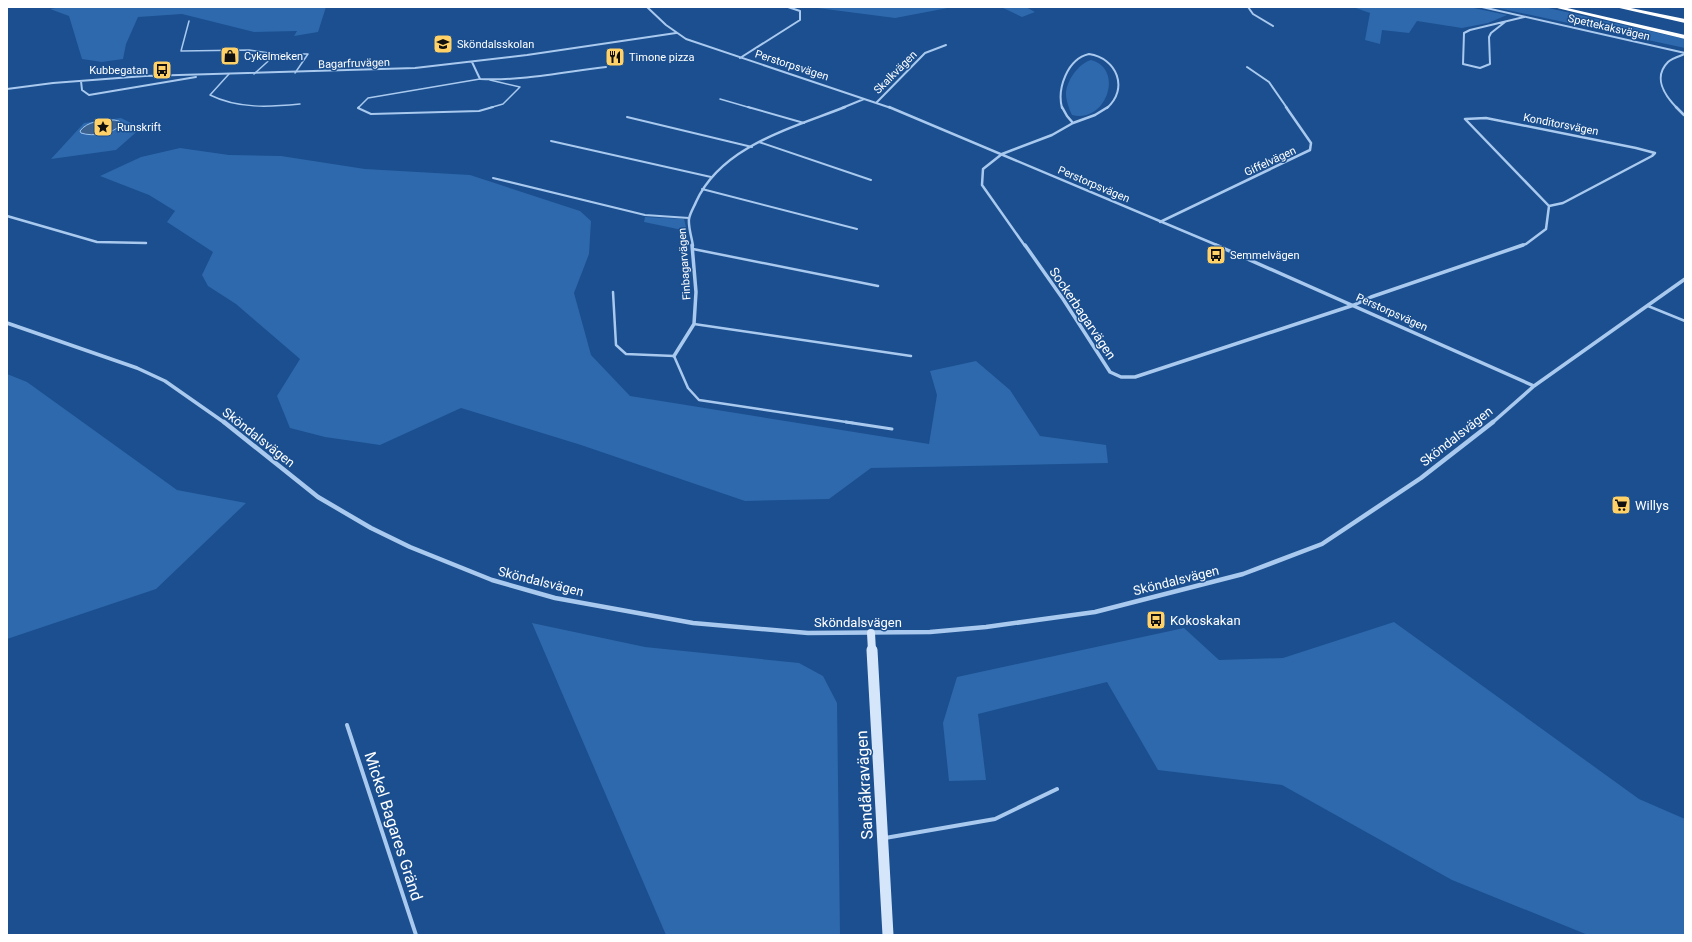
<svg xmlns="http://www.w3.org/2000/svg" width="1692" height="942" viewBox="0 0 1692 942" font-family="Roboto,sans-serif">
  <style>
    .green { fill: #2e69ad }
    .water { fill: #3c6290; stroke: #9cc4f0 }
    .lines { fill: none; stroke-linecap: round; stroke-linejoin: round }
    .lane-far4 { stroke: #a9c9ee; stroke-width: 1.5 }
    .lane-far3 { stroke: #a9c9ee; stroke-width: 2 }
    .lane-far2 { stroke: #a9c9ee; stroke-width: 2.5 }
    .lane-far1 { stroke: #a9c9ee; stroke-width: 3 }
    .lane { stroke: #a9c9ee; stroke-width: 4 }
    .street-far3 { stroke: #a9c9ee; stroke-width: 2 }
    .street-far2 { stroke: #a9c9ee; stroke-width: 2.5 }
    .street-far1 { stroke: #a9c9ee; stroke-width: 3.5 }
    .street { stroke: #a9c9ee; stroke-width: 4.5 }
    .secondary-far1 { stroke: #d6e6fa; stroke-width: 8 }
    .secondary { stroke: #d6e6fa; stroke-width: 11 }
    .highway { fill: #fff; fill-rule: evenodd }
    .labels { text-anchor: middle; stroke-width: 3; stroke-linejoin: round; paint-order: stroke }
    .far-street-label { font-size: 11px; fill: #fff; stroke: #1b4f8f }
    .far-poi-label { font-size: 11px; fill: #fff; stroke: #1b4f8f; text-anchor: start }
    .street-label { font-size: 13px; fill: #fff; stroke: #1b4f8f }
    .poi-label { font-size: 13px; fill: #fff; stroke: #1b4f8f; text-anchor: start }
    .near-street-label { font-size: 16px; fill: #fff; stroke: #1b4f8f }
  </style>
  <rect width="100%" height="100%" fill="#1b4f8f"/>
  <path class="green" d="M 61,7 L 326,7 L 318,32 L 294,36 L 297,31 L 254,32 L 182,14 L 138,17 L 126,44 L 123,59 L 102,62 L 82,59 L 69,16 L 50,9 Z
    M 810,7 L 953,7 L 895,18 Z
    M 1001,7 L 1026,7 L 1035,12 L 1022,17 Z
    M 1353,7 L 1469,7 L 1507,15 L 1488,23 L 1462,28 L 1417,21 L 1409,33 L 1382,30 L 1380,44 L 1365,40 L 1370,13 Z
    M 1493,7 L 1544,7 L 1685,39 L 1685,48 Z
    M 1091,60 C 1125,69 1106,124 1072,115 C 1069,109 1066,100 1066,94 C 1066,81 1079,63 1091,60 Z
    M 121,118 L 141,128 L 116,150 L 51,159 L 84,123 Z
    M 180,148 L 229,155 L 281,156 L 365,169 L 470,175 L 580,211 L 591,221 L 589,254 L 574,293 L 591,355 L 630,396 L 929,444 L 937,395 L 930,371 L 976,361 L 1010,390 L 1040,436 L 1106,445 L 1108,463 L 871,468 L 829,499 L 745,501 L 581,445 L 461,408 L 380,445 L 325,437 L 290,428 L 277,396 L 300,359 L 236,304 L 208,286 L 202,275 L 213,252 L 167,222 L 175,211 L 149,195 L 100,176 L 141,157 Z
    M 645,217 L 684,219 L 687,231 L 644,222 Z
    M 7,374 L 27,382 L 177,490 L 246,503 L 156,589 L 7,639 Z
    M 1394,622 L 1639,799 L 1685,819 L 1685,935 L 1588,935 L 1452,880 L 1282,785 L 1158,770 L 1107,682 L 978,714 L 986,780 L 949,781 L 943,723 L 957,677 L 1184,628 L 1219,660 L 1283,658 Z
    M 532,623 L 645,647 L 799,663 L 823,676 L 837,703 L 840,935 L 666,935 Z"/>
  <path class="water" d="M 114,120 L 119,121 L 122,124 C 113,134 93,137 81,133 L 80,131 C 87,121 103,120 114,120 Z"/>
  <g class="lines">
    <path class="lane-far4" d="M 189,21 L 181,51 L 249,50 L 276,54
      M 229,74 L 210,95 C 238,109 270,107 300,104
      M 254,74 L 276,54 L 308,54 L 295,73
      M 720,99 L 751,108
      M 358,108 L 368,98 L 480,79
      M 489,108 L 503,104 L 520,87 L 490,80"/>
    <path class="lane-far3" d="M 359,107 L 358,108 L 371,114 L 479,111 L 493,107
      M 748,107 L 804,123
      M 627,117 L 752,147
      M 551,141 L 711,177
      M 759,142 L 871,180
      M 493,178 L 645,215 L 689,218
      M 702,189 L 857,229"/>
    <path class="lane-far2" d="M 693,249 L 878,286
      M 613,292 L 616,345 L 626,354 L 674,356 L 688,388 L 699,400 L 853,423
      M 1648,306 L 1685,321
      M 694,324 L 911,356"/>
    <path class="lane-far1" d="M 846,422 L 892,429"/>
    <path class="lane" d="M 347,725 L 416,935
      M 885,838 L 995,819 L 1057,789"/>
    <path class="street-far3" d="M 647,7 L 666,25 L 686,39 L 891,108
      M 1248,7 L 1253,14 L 1273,26
      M 1482,7 L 1685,53
      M 1505,22 L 1491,33 L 1489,37 L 1490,64 L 1480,68 L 1463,64 L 1464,33 L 1470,30 L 1524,17
      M 740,58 L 800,20 L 800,11 L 788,7
      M 472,62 L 480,79 C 523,81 564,72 606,67
      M 1247,67 L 1269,82 L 1287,108
      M 81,81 L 82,90 L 89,95 L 196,77
      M 7,89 L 53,83 L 145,76 L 415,68 L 527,55 L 676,33
      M 877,102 L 925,53 L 946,45
      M 842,108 L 864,99
      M 1062,108 C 1057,89 1067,59 1089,54 C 1117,58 1129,89 1107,108
      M 1677,108 C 1664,95 1653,77 1668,62 C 1672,58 1680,56 1685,54"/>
    <path class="street-far2" d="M 889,107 L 1219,246
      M 1062,107 L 1067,116 L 1073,123
      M 1676,107 L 1684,115
      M 1486,118 L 1636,148 L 1655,153 L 1652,156 L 1563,203 L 1549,206 L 1465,119 Z
      M 1073,123 L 1095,115 L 1108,107
      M 7,216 L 97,242 L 146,243
      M 1160,222 L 1310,150 L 1311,143 L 1286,107
      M 693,246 C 692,238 688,227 689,219 C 690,213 694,207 696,202 C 721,146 792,128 845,107
      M 1025,246 L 982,185 L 983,169 L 1002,154 L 1052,135 L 1073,123
      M 1520,246 L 1526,244 L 1546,229 L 1549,206"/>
    <path class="street-far1" d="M 1025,245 L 1063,299 L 1110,372 L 1121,377 L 1135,377 L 1354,305 L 1371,297 L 1523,245
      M 1216,245 L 1534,386
      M 7,323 L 137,368 L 165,381 L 225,423
      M 674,356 L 694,324 L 696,292 L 692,245
      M 1492,423 L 1534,386 L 1685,279"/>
    <path class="street" d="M 224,422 L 318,497 L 371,528 L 410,547 L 492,580 L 555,598 L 693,623 L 808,633 L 930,632 L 986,627 L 1095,612 L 1243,574 L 1322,544 L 1421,478 L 1493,422"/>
    <path class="secondary-far1" d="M 871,633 L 872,651"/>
    <path class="secondary" d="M 872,650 L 888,935"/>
    <path class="highway" d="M 1553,7 L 1563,7 L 1685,35 L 1685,39 Z
      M 1615,7 L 1626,7 L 1685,19 L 1685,23 Z"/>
  </g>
  <defs>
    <symbol id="school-square" viewBox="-11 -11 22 22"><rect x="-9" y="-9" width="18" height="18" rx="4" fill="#ffd166" stroke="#1b4f8f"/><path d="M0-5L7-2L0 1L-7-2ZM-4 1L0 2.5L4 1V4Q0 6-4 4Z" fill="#111"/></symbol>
    <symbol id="shop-square" viewBox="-11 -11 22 22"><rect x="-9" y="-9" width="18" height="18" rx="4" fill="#ffd166" stroke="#1b4f8f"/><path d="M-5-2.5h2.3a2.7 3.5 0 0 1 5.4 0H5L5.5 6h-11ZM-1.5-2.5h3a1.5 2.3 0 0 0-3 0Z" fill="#111"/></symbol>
    <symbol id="restaurant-square" viewBox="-11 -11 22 22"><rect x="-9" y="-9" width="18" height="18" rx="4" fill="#ffd166" stroke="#1b4f8f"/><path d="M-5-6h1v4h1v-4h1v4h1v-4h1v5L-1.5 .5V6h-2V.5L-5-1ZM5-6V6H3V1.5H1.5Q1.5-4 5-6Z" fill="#111"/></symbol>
    <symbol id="bus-square" viewBox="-11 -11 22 22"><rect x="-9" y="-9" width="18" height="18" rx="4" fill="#ffd166" stroke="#1b4f8f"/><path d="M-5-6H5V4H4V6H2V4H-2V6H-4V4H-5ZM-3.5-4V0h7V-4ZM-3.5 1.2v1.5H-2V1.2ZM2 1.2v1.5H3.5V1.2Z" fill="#111"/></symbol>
    <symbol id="sight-square" viewBox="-11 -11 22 22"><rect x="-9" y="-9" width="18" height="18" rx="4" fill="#ffd166" stroke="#1b4f8f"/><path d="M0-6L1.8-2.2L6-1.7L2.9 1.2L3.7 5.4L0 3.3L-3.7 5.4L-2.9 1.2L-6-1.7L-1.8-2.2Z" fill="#111"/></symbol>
    <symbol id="supermarket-square" viewBox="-11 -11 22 22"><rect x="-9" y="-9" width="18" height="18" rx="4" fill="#ffd166" stroke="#1b4f8f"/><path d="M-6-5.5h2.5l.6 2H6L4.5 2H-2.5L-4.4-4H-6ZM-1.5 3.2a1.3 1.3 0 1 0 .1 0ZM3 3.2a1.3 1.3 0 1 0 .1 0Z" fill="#111"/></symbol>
  </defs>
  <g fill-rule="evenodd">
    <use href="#school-square" x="432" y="33" width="22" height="22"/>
    <use href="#shop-square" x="219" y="45" width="22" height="22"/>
    <use href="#restaurant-square" x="604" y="46" width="22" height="22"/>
    <use href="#bus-square" x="151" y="59" width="22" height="22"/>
    <use href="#sight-square" x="92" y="116" width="22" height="22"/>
    <use href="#bus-square" x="1205" y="244" width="22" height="22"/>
    <use href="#supermarket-square" x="1610" y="494" width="22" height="22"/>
    <use href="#bus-square" x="1145" y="609" width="22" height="22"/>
  </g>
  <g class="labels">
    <g class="far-street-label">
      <text transform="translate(1609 27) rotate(13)" y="4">Spettekaksvägen</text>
      <text transform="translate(354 63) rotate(-2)" y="4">Bagarfruvägen</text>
      <text transform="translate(792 65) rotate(18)" y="4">Perstorpsvägen</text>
      <text transform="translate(895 72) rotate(-45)" y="4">Skalkvägen</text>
      <text transform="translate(1561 124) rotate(11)" y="4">Konditorsvägen</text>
      <text transform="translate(1270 161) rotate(-25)" y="4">Giffelvägen</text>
      <text transform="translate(1094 184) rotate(23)" y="4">Perstorpsvägen</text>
      <text transform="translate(684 264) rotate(-94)" y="4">Finbagarvägen</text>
      <text transform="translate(1392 312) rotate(24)" y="4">Perstorpsvägen</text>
    </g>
    <g class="far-poi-label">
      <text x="457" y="48">Sköndalsskolan</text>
      <text x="244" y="60">Cykelmeken</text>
      <text x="629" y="61">Timone pizza</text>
      <text x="148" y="74" text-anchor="end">Kubbegatan</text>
      <text x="117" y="131">Runskrift</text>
      <text x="1230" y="259">Semmelvägen</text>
    </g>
    <g class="street-label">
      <text transform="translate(1083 313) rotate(56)" y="5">Sockerbagarvägen</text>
      <text transform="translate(1456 436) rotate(-38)" y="5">Sköndalsvägen</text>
      <text transform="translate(259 437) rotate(38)" y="5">Sköndalsvägen</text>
      <text transform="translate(1176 580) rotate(-14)" y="5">Sköndalsvägen</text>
      <text transform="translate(541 581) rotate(14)" y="5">Sköndalsvägen</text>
      <text x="858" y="627">Sköndalsvägen</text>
    </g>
    <g class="poi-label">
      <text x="1635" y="510">Willys</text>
      <text x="1170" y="625">Kokoskakan</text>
    </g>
    <g class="near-street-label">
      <text transform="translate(864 785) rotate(-93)" y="6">Sandåkravägen</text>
      <text transform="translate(394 826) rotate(72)" y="6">Mickel Bagares Gränd</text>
    </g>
  </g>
  <rect width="1692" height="942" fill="none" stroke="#ffffff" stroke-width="16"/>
</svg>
